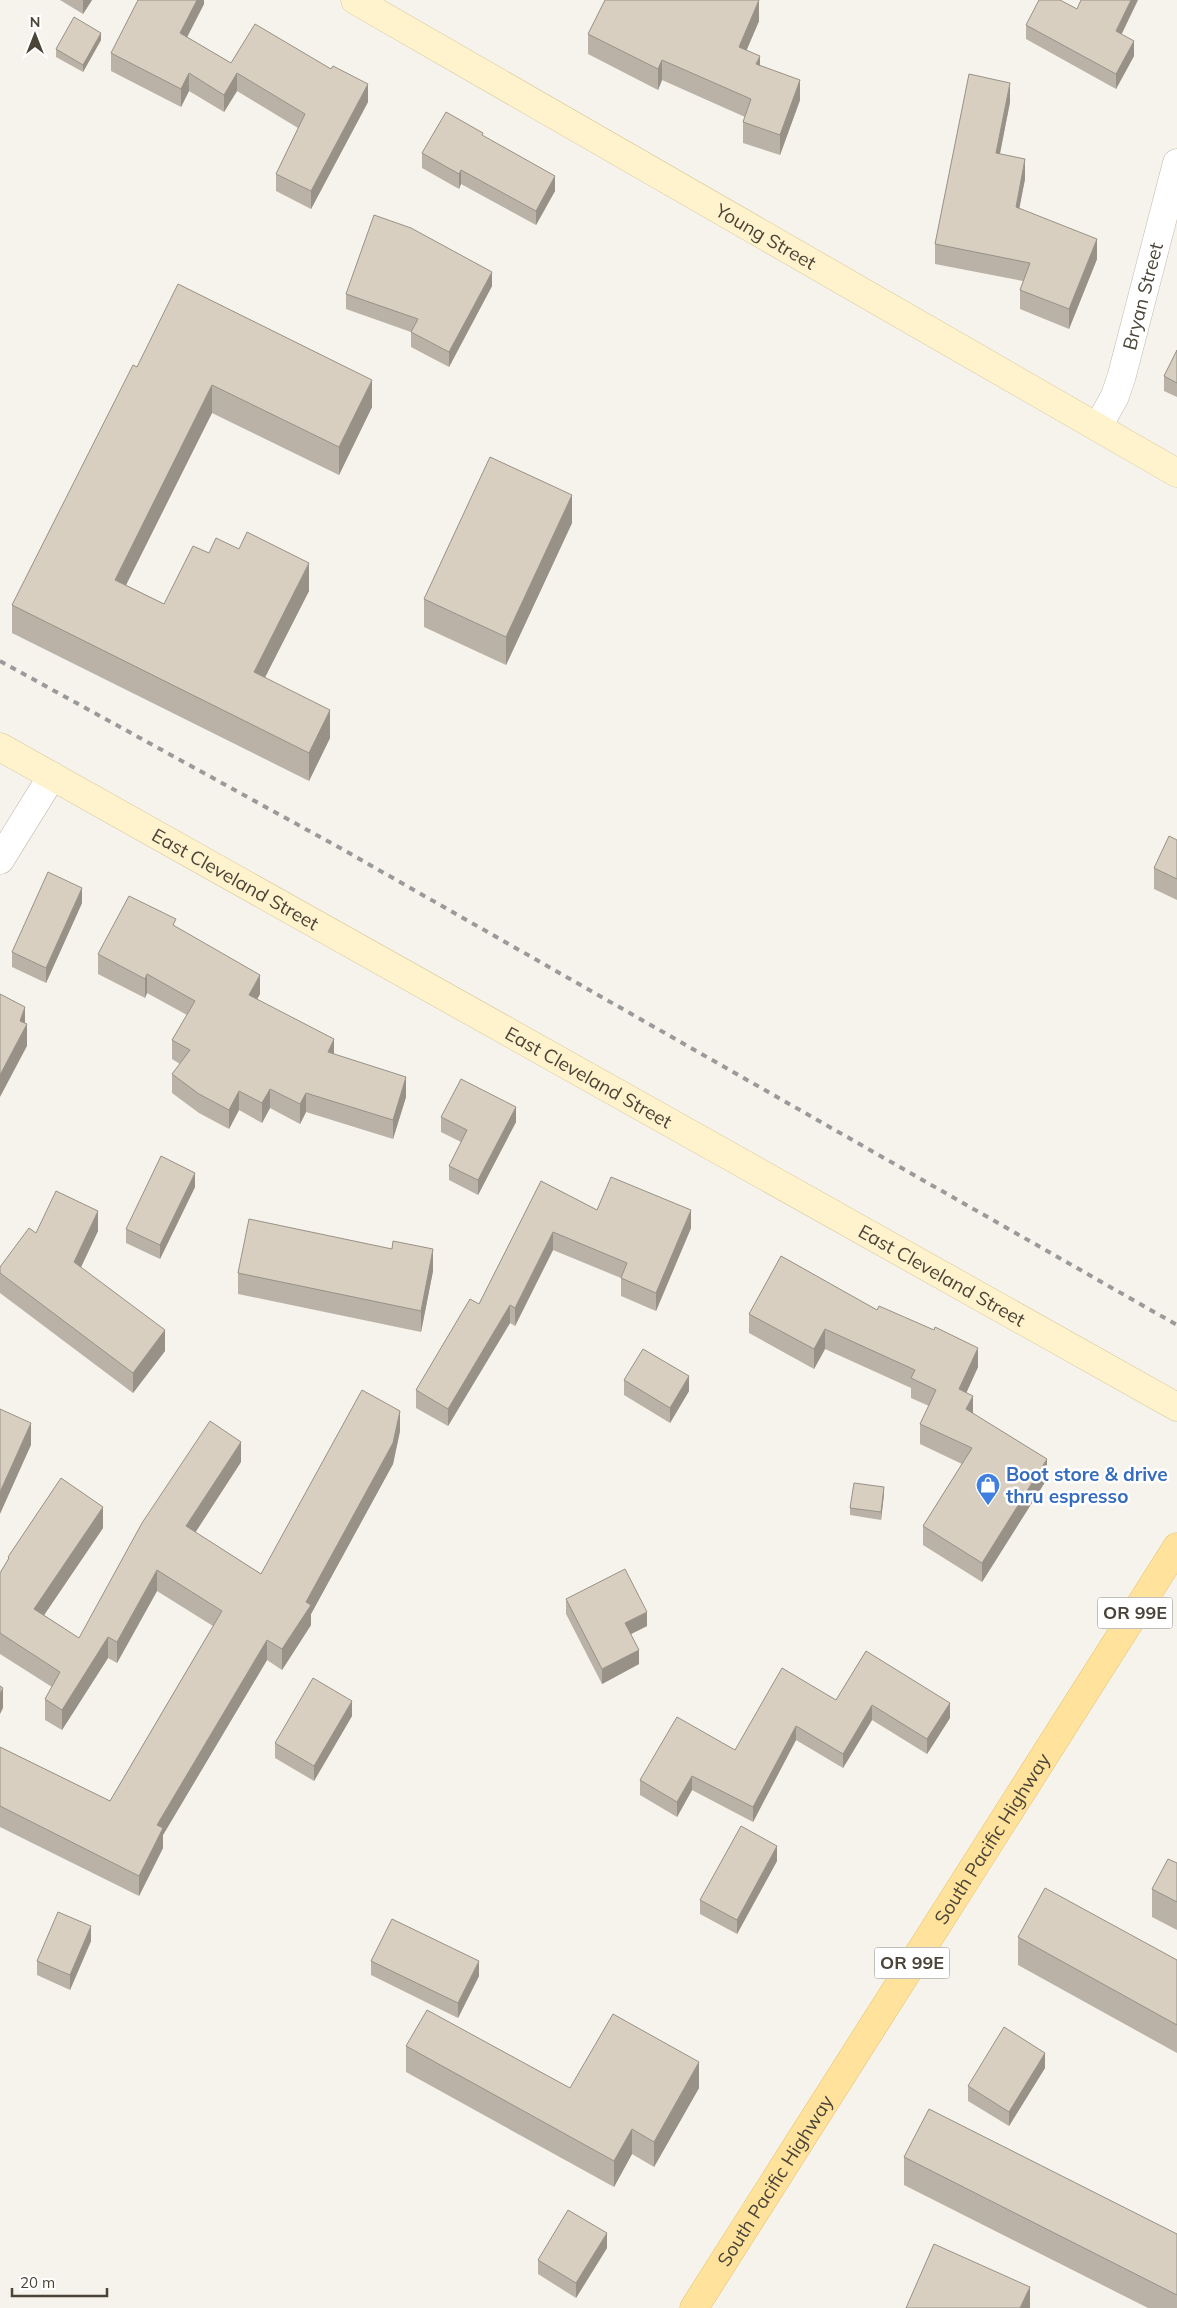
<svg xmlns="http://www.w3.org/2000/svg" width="1177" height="2308" viewBox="0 0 1177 2308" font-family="Mulish,sans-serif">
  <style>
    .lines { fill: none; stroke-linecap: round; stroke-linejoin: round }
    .street-casing { stroke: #c2bbae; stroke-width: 29 }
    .secondary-casing { stroke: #d6c79b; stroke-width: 29 }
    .primary-casing { stroke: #e6c16a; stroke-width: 29 }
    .street { stroke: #fff; stroke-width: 28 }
    .secondary { stroke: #fff3cd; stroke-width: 28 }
    .primary { stroke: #ffe39c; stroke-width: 28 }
    .rail { stroke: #9a9a9a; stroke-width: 4; stroke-dasharray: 6 6; stroke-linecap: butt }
    .wall { fill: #bab2a6 }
    .shaded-wall { fill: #979187 }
    .building { fill: #d8cfc1; stroke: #979187 }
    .labels { text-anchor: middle; stroke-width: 5; stroke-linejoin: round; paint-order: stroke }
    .shield { fill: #fff; stroke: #817c74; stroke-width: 1 }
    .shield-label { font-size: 18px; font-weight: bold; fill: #4b4439 }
    .street-label { font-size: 19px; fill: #4b4439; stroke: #fff }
    .shop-label { font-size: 19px; font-weight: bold; fill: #366cbe; stroke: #fff; text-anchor: start }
  </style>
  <rect width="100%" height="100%" fill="#f6f3ec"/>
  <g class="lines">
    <defs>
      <g id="street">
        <path id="s1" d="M 1098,427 L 1115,396 L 1122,375 L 1177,163"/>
        <path d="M 0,860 L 52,776"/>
      </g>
      <g id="secondary">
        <path id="s2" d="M 355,0 L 1177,473"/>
        <path id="s3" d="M 0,747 L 1177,1407"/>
      </g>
      <g id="primary">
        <path id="s4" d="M 694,2308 L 1177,1547"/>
      </g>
    </defs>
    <use href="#street" class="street-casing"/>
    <use href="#secondary" class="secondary-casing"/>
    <use href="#primary" class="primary-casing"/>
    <use href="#street" class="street"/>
    <use href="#secondary" class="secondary"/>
    <use href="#primary" class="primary"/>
    <path class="rail" d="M 0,661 L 342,849 L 1177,1325"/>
  </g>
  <path class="wall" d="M 60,0 L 92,0 L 83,14 Z
    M 204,0 L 204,4 L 187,37 L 231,63 L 368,102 L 311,209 L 276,191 L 276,174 L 298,128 L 237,91 L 224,112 L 189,91 L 181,107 L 111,71 L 111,53 Z
    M 759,21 L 746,51 L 760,65 L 800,100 L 780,155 L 743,143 L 743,122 L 745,117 L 662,80 L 658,90 L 588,54 L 588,34 Z
    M 1026,25 L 1121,34 L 1134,56 L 1116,89 L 1026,39 Z
    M 101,40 L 83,72 L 56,57 L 56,49 Z
    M 1010,102 L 1000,154 L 1025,179 L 1019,208 L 1097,259 L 1069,329 L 1020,309 L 1020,290 L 1023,281 L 935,264 L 935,244 Z
    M 483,136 L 555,191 L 536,225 L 461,184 L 459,189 L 422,168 L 422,153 Z
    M 492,286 L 449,367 L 411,347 L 411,332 L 346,309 L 346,294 Z
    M 1177,350 L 1177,397 L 1164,391 L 1164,376 Z
    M 137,367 L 372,407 L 339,475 L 212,413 L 126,585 L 164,604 L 209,553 L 309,591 L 265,677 L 330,738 L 309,781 L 12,633 L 12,605 Z
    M 572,523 L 506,665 L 424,627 L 424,599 Z
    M 1177,840 L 1177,900 L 1154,889 L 1154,868 Z
    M 82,903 L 46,983 L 12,967 L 12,952 Z
    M 176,927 L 260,994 L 257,999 L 334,1054 L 406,1097 L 393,1139 L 306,1112 L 300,1124 L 270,1108 L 262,1123 L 239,1110 L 229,1129 L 199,1113 L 172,1093 L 172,1074 L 180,1064 L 172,1059 L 172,1040 L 187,1015 L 147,993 L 145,998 L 98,974 L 98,954 Z
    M 441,1117 L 516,1122 L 478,1195 L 449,1180 L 449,1166 L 461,1142 L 441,1132 Z
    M 541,1181 L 597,1210 L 691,1228 L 656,1311 L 621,1296 L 621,1278 L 553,1250 L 515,1326 L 510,1323 L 448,1426 L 416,1408 L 416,1390 L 479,1304 Z
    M 195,1187 L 160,1259 L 126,1243 L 126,1229 Z
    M 98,1231 L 81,1267 L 165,1351 L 133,1393 L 0,1293 L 0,1267 L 36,1233 Z
    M 781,1256 L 978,1367 L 966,1393 L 973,1413 L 1047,1479 L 982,1582 L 923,1545 L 923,1526 L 962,1464 L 920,1444 L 920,1424 L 929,1406 L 911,1398 L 911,1388 L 825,1349 L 814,1369 L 749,1333 L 749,1314 Z
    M 433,1271 L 421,1332 L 238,1294 L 238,1273 Z
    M 624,1380 L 689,1391 L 670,1423 L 624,1395 Z
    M 400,1431 L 393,1464 L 311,1614 L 311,1625 L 282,1670 L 267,1660 L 163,1835 L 163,1848 L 139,1896 L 0,1827 L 0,1747 L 110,1801 L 213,1626 L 157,1591 L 117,1663 L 108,1658 L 62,1730 L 45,1720 L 45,1699 L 52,1687 L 0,1654 L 0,1573 L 8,1561 L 8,1557 L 103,1528 L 44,1615 L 79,1638 L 241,1462 L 195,1532 L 261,1574 Z
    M 884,1494 L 881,1520 L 850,1515 L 850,1508 Z
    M 566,1599 L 647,1626 L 631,1634 L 639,1664 L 602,1684 L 566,1614 Z
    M 866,1651 L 950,1718 L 927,1754 L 872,1720 L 843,1768 L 796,1740 L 753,1822 L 692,1790 L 677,1817 L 640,1795 L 640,1780 L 735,1750 L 836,1700 Z
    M 352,1716 L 314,1781 L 275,1758 L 275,1743 Z
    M 777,1861 L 737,1934 L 700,1914 L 700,1900 Z
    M 1177,1863 L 1177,1930 L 1152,1917 L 1152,1889 Z
    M 1018,1937 L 1177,1960 L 1177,2053 L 1018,1965 Z
    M 91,1941 L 70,1990 L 37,1975 L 37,1961 Z
    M 371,1961 L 479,1976 L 458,2018 L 371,1975 Z
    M 406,2046 L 570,2088 L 699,2088 L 654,2167 L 632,2154 L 614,2187 L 406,2072 Z
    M 1045,2068 L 1009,2126 L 968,2101 L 968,2086 Z
    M 904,2157 L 1177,2234 L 1177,2308 L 1148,2308 L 904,2185 Z
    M 607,2248 L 576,2298 L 538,2274 L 538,2260 Z"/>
  <path class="shaded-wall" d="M 83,0 L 92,0 L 83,14 Z
    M 197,0 L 204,0 L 204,4 L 180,51 L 180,33 Z
    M 759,0 L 759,21 L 739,68 L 739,47 Z
    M 1131,0 L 1138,0 L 1116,46 L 1116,31 Z
    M 101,33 L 101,40 L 83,72 L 83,65 Z
    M 1134,41 L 1134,56 L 1116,89 L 1116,74 Z
    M 760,56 L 760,77 L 756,64 Z
    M 662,60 L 662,80 L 658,90 L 658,69 Z
    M 189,73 L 189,91 L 181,107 L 181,89 Z
    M 237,73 L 237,91 L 224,112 L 224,95 Z
    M 800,80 L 800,100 L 780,155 L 780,135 Z
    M 1010,83 L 1010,102 L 996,173 L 996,153 Z
    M 368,84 L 368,102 L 311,209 L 311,191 Z
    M 1025,159 L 1025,179 L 1016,226 L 1016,207 Z
    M 461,170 L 461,184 L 459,189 L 459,174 Z
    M 555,176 L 555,191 L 536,225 L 536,211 Z
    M 1097,239 L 1097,259 L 1069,329 L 1069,309 Z
    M 492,272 L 492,286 L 449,367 L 449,352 Z
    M 372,380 L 372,407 L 339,475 L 339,447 Z
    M 212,385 L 212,413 L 115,607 L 115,580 Z
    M 572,495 L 572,523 L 506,665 L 506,637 Z
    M 309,563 L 309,591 L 254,699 L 254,672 Z
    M 330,710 L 330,738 L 309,781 L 309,753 Z
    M 82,888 L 82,903 L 46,983 L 46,968 Z
    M 147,974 L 147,993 L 145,998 L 145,979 Z
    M 260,975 L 260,994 L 249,1014 L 249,995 Z
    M 25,1007 L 25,1028 L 27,1024 L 27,1046 L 0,1097 L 0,1075 L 20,1021 Z
    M 334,1039 L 334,1058 L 328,1052 Z
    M 406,1077 L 406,1097 L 393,1139 L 393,1120 Z
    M 270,1089 L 270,1108 L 262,1123 L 262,1103 Z
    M 239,1091 L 239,1110 L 229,1129 L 229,1110 Z
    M 306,1093 L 306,1112 L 300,1124 L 300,1104 Z
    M 516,1107 L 516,1122 L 478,1195 L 478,1180 Z
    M 195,1173 L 195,1187 L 160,1259 L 160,1245 Z
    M 691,1210 L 691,1228 L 656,1311 L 656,1293 Z
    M 98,1211 L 98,1231 L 74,1282 L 74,1262 Z
    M 553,1232 L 553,1250 L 515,1326 L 515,1308 Z
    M 433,1249 L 433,1271 L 421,1332 L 421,1311 Z
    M 510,1305 L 510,1323 L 448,1426 L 448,1409 Z
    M 825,1329 L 825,1349 L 814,1369 L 814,1349 Z
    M 165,1330 L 165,1351 L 133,1393 L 133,1373 Z
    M 978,1348 L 978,1367 L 959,1409 L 959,1389 Z
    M 689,1376 L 689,1391 L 670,1423 L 670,1408 Z
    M 973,1396 L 973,1415 L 966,1409 Z
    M 400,1411 L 400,1431 L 393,1464 L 311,1614 L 311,1625 L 282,1670 L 282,1649 Z
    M 31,1423 L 31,1445 L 0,1514 L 0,1492 Z
    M 241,1442 L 241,1462 L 186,1547 L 186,1526 Z
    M 1047,1459 L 1047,1479 L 982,1582 L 982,1563 Z
    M 884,1487 L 884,1494 L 881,1520 L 881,1512 Z
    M 103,1507 L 103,1528 L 34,1630 L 34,1609 Z
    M 157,1570 L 157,1591 L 117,1663 L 117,1642 Z
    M 647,1612 L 647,1626 L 625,1637 L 625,1623 Z
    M 108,1637 L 108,1658 L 62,1730 L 62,1710 Z
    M 267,1640 L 267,1660 L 163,1835 L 163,1848 L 139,1896 L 139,1876 L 157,1825 Z
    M 639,1650 L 639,1664 L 602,1684 L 602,1669 Z
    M 3,1688 L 3,1708 L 0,1714 L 0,1694 Z
    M 352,1701 L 352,1716 L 314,1781 L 314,1766 Z
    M 950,1703 L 950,1718 L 927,1754 L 927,1739 Z
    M 872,1705 L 872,1720 L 843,1768 L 843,1754 Z
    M 796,1726 L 796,1740 L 753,1822 L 753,1807 Z
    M 692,1776 L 692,1790 L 677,1817 L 677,1802 Z
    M 777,1846 L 777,1861 L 737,1934 L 737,1920 Z
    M 91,1926 L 91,1941 L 70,1990 L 70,1975 Z
    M 479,1961 L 479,1976 L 458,2018 L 458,2003 Z
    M 1045,2053 L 1045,2068 L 1009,2126 L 1009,2112 Z
    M 699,2062 L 699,2088 L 654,2167 L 654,2142 Z
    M 632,2129 L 632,2154 L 614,2187 L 614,2161 Z
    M 607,2233 L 607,2248 L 576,2298 L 576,2283 Z
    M 1030,2287 L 1030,2308 L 1020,2308 Z"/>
  <path class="building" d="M 138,0 L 197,0 L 180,33 L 231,63 L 255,24 L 331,69 L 333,66 L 368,84 L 311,191 L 276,174 L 305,114 L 237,73 L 224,95 L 189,73 L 181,89 L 111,53 Z
    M 605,0 L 759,0 L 739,47 L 760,56 L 756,64 L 800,80 L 780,135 L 743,122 L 751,99 L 662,60 L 658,69 L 588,34 Z
    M 1039,0 L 1060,0 L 1077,9 L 1081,0 L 1131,0 L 1116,31 L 1134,41 L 1116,74 L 1026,25 Z
    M 74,17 L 101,33 L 83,65 L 56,49 Z
    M 969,74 L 1010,83 L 996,153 L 1025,159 L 1016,207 L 1097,239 L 1069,309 L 1020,290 L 1030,263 L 935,244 Z
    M 446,112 L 483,133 L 482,135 L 555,176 L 536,211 L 461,170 L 459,174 L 422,153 Z
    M 374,215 L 411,228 L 492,272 L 449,352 L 411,332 L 418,319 L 346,294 Z
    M 178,284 L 372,380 L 339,447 L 212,385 L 115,580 L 164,604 L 193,546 L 209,553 L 216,538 L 239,549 L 247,532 L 309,563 L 254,672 L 330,710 L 309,753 L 12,605 L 133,365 L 137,367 Z
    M 1177,350 L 1177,383 L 1164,376 Z
    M 490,457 L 572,495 L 506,637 L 424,599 Z
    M 1169,836 L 1177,840 L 1177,879 L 1154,868 Z
    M 48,872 L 82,888 L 46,968 L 12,952 Z
    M 129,896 L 176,919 L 173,925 L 260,975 L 249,995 L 334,1039 L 328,1052 L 406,1077 L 393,1120 L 306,1093 L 300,1104 L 270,1089 L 262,1103 L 239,1091 L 229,1110 L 199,1094 L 172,1074 L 190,1050 L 172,1040 L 195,1001 L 147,974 L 145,979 L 98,954 Z
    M 0,994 L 25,1007 L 20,1021 L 27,1024 L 0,1075 Z
    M 461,1079 L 516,1107 L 478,1180 L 449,1166 L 467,1130 L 441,1117 Z
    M 161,1156 L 195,1173 L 160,1245 L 126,1229 Z
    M 611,1177 L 691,1210 L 656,1293 L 621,1278 L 627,1263 L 553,1232 L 515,1308 L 510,1305 L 448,1409 L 416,1390 L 470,1299 L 479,1304 L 541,1181 L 597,1210 Z
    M 56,1191 L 98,1211 L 74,1262 L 165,1330 L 133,1373 L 0,1273 L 0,1267 L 29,1228 L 36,1233 Z
    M 249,1219 L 392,1249 L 393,1241 L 433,1249 L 421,1311 L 238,1273 Z
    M 781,1256 L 877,1310 L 879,1306 L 934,1330 L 935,1327 L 978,1348 L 959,1389 L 973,1396 L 966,1409 L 1047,1459 L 982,1563 L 923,1526 L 972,1448 L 920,1424 L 936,1390 L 911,1378 L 915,1370 L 825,1329 L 814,1349 L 749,1314 Z
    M 643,1349 L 689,1376 L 670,1408 L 624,1380 Z
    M 362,1390 L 400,1411 L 393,1443 L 306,1602 L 311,1605 L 282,1649 L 267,1640 L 157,1825 L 163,1828 L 139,1876 L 0,1806 L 0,1747 L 110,1801 L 222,1611 L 157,1570 L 117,1642 L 108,1637 L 62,1710 L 45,1699 L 60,1672 L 0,1633 L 0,1573 L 9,1558 L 8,1557 L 61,1478 L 103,1507 L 34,1609 L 79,1638 L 142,1523 L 210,1421 L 241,1442 L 186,1526 L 261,1574 Z
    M 0,1409 L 31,1423 L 0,1492 Z
    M 854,1483 L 884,1487 L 881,1512 L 850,1508 Z
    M 625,1569 L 647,1612 L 625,1623 L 639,1650 L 602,1669 L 566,1599 Z
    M 866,1651 L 950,1703 L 927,1739 L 872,1705 L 843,1754 L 796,1726 L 753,1807 L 692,1776 L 677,1802 L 640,1780 L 677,1717 L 735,1750 L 782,1668 L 836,1700 Z
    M 313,1678 L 352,1701 L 314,1766 L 275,1743 Z
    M 0,1686 L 3,1688 L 0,1694 Z
    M 741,1826 L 777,1846 L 737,1920 L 700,1900 Z
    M 1168,1859 L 1177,1863 L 1177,1902 L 1152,1889 Z
    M 1045,1888 L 1177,1960 L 1177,2025 L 1018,1937 Z
    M 58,1912 L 91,1926 L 70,1975 L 37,1961 Z
    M 392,1919 L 479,1961 L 458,2003 L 371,1961 Z
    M 427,2010 L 570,2088 L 613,2014 L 699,2062 L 654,2142 L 632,2129 L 614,2161 L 406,2046 Z
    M 1004,2027 L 1045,2053 L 1009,2112 L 968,2086 Z
    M 929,2109 L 1177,2234 L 1177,2295 L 904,2157 Z
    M 568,2210 L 607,2233 L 576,2283 L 538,2260 Z
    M 934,2244 L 1030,2287 L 1020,2308 L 906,2308 Z"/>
  <defs>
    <symbol id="shop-pin" viewBox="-11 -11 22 30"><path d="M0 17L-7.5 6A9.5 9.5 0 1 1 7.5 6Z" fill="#3f7fe0" stroke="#fff"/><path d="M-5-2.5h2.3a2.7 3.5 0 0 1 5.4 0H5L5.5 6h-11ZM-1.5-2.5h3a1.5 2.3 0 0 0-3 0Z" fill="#fff"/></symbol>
  </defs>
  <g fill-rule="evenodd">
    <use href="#shop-pin" x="974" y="1471" width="28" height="38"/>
  </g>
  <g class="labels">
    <g class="shield">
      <rect x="1097.5" y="1597.5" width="75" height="31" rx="4"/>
      <rect x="874.5" y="1947.5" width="75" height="31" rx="4"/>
    </g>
    <g class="shield-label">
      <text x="1135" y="1619">OR 99E</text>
      <text x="912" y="1969">OR 99E</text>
    </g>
    <g class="street-label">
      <text dy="7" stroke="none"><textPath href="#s2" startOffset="474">Young Street</textPath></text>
      <text dy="7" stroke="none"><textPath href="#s1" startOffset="139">Bryan Street</textPath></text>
      <text dy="7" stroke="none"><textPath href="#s3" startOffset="270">East Cleveland Street</textPath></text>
      <text dy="7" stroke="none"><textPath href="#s3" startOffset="675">East Cleveland Street</textPath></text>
      <text dy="7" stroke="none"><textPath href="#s3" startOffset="1080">East Cleveland Street</textPath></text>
      <text dy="7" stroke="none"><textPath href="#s4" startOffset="556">South Pacific Highway</textPath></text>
      <text dy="7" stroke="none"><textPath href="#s4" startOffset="151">South Pacific Highway</textPath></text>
    </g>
    <g class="shop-label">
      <text x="1006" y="1481">Boot store &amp; drive<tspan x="1006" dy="22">thru espresso</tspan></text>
    </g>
  </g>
  <g transform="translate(35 35)" stroke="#ffffff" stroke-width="4" paint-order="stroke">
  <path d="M0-4L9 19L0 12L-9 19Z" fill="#4b4439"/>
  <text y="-8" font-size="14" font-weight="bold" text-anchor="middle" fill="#4b4439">N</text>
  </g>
  <path d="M12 2288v8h95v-8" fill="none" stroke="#4b4439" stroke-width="2.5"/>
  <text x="20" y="2288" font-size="15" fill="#4b4439" stroke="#ffffff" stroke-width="4" paint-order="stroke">20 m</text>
</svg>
